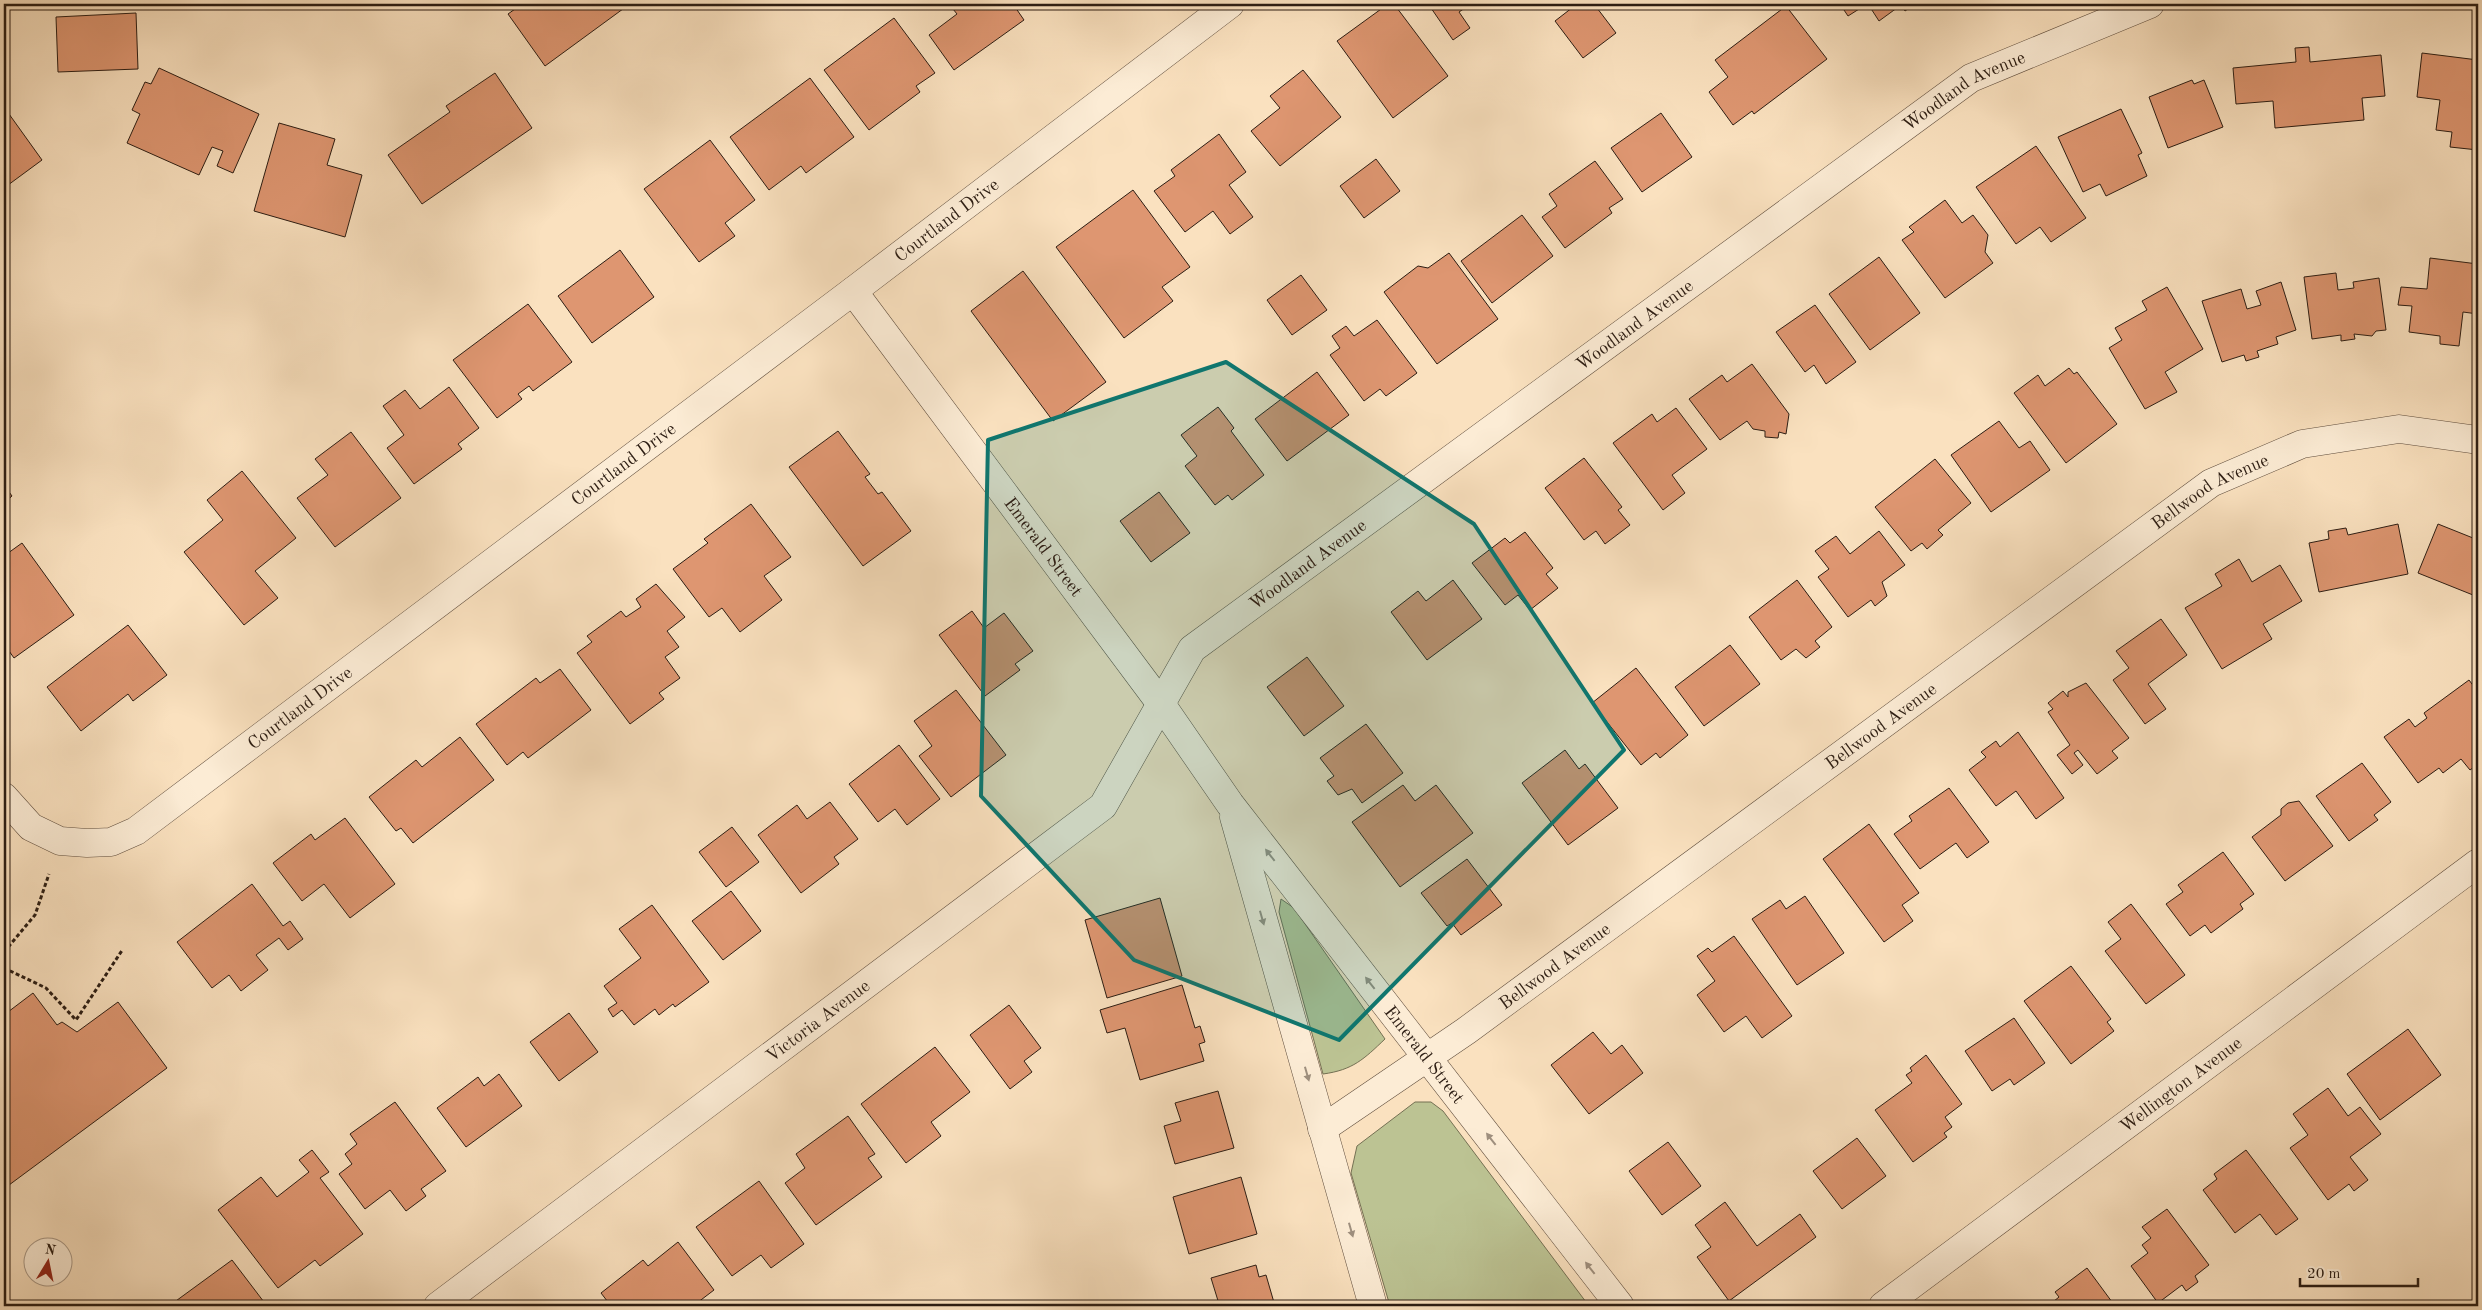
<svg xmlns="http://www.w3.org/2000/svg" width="2482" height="1310" viewBox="0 0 2482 1310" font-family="'Old Standard TT',serif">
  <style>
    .green { fill: #bcc393; stroke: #747053 }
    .building { fill: #de9671; stroke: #2c1d13 }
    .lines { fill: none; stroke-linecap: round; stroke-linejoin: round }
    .minor-casing { stroke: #604e3e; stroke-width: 29 }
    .path { stroke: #2c1d13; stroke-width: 3; stroke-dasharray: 4 2.5; stroke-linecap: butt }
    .minor { stroke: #fcecd5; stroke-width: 28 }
    .oneway { fill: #9e8f7e }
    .marked { fill: #0f766e; fill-opacity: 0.2; stroke: #0f766e; stroke-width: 4; stroke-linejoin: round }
    .labels { text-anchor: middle; stroke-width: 4; stroke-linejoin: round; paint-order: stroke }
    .street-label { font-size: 18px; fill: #2c1d13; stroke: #fcecd5 }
  </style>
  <rect width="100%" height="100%" fill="#fae1bf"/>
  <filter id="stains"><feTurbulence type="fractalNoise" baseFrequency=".004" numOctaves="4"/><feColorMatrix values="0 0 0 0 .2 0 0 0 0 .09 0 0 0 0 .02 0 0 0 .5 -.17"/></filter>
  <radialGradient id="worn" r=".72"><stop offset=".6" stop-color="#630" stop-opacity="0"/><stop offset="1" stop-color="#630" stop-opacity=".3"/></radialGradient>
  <path class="green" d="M 1281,899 L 1294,908 L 1385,1039 C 1364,1059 1353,1070 1323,1074 L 1279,912 Z
    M 1415,1102 L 1431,1102 L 1443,1111 L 1589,1306 L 1390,1306 L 1351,1173 L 1357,1146 Z"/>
  <path class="building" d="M 522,4 L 625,4 L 627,6 L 545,66 L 508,14 Z
    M 949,4 L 1013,4 L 1024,20 L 954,70 L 929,35 L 957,14 Z
    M 1388,4 L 1394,4 L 1448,76 L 1393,118 L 1337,41 Z
    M 1437,4 L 1471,4 L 1459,12 L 1470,28 L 1453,40 L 1431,8 Z
    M 1577,4 L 1594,4 L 1616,33 L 1583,58 L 1555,21 Z
    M 1840,4 L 1867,4 L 1848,16 Z
    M 1868,4 L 1915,4 L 1905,11 L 1901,5 L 1879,21 Z
    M 1786,6 L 1827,59 L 1754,114 L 1752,111 L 1733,125 L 1709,92 L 1728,77 L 1715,60 Z
    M 136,13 L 138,69 L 58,72 L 56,17 Z
    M 894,18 L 935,73 L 916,86 L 920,92 L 869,130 L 824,70 Z
    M 2309,47 L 2310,62 L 2381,55 L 2385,96 L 2362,98 L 2364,120 L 2275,128 L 2273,101 L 2236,104 L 2233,68 L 2296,62 L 2295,48 Z
    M 2422,53 L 2478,60 L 2478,150 L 2450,147 L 2452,132 L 2436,130 L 2440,100 L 2417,97 Z
    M 159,68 L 259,114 L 233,173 L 217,166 L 223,151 L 212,147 L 199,175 L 127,143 L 140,114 L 132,110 L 145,82 L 151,84 Z
    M 1303,70 L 1341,117 L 1280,166 L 1251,131 L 1280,108 L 1270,96 Z
    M 495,73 L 532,128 L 422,204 L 388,155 L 450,112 L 446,106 Z
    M 810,78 L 854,137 L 806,173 L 801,166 L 769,190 L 730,137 Z
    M 2192,80 L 2194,84 L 2204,80 L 2223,127 L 2168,148 L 2149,97 Z
    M 4,107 L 42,160 L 4,188 Z
    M 2121,109 L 2142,153 L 2138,155 L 2147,176 L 2106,196 L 2100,184 L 2083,192 L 2058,137 Z
    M 1661,113 L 1692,157 L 1642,192 L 1611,148 Z
    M 279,123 L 335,139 L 327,165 L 362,175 L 345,237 L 254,211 Z
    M 1219,134 L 1246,172 L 1229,185 L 1253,217 L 1230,234 L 1213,211 L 1185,232 L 1154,191 L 1175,176 L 1171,170 Z
    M 710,140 L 755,200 L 725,223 L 735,236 L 699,262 L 644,189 Z
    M 2036,146 L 2086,218 L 2051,242 L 2040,227 L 2016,244 L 1976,187 Z
    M 1376,159 L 1400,191 L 1364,218 L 1340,186 Z
    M 1595,161 L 1623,199 L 1609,208 L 1612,213 L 1565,248 L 1542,217 L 1557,206 L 1549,194 Z
    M 1133,190 L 1190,267 L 1162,287 L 1173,301 L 1124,338 L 1056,247 Z
    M 1945,200 L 1962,223 L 1973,215 L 1988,235 L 1985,252 L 1993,263 L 1945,298 L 1902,240 L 1914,232 L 1909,227 Z
    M 1522,215 L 1553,256 L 1492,303 L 1461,261 Z
    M 620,250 L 654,297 L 592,343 L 558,296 Z
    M 1449,253 L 1498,319 L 1437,364 L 1384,292 L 1418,266 L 1428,268 Z
    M 1879,257 L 1920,313 L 1870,350 L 1829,294 Z
    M 2430,258 L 2478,264 L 2478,314 L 2463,312 L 2459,346 L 2440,344 L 2440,336 L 2409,332 L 2412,306 L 2398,305 L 2401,287 L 2427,289 Z
    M 1023,271 L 1106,382 L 1053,421 L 971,311 Z
    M 2336,273 L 2338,290 L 2354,288 L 2353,282 L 2379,278 L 2386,330 L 2376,331 L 2372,336 L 2354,334 L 2355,339 L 2341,341 L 2341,335 L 2312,339 L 2304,277 Z
    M 1301,275 L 1327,310 L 1292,335 L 1267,300 Z
    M 2281,282 L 2296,330 L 2276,337 L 2278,344 L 2257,351 L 2259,357 L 2246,361 L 2244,355 L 2222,362 L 2202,301 L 2241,289 L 2247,309 L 2261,305 L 2256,291 Z
    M 2167,287 L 2203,349 L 2165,372 L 2177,392 L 2145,409 L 2109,348 L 2122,340 L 2115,328 L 2147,310 L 2142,301 Z
    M 528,304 L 572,362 L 533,391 L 529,386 L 518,394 L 522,399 L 497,418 L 453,360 Z
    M 1815,305 L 1856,362 L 1826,384 L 1814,365 L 1805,372 L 1776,332 Z
    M 1377,320 L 1417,373 L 1386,396 L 1380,389 L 1364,401 L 1330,355 L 1340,348 L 1332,336 L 1346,326 L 1354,336 Z
    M 1752,364 L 1789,414 L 1786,434 L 1779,432 L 1778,438 L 1765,437 L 1765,431 L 1753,429 L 1747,421 L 1720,440 L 1689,399 L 1722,375 L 1727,382 Z
    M 2069,368 L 2074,374 L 2077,372 L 2117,424 L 2066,463 L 2014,393 L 2038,375 L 2045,386 Z
    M 1317,372 L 1349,415 L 1287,461 L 1255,419 Z
    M 449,387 L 479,428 L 458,444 L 462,449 L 414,484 L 387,448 L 404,435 L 383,406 L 405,390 L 420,409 Z
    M 1218,407 L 1234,428 L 1231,431 L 1264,475 L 1232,500 L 1228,495 L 1215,505 L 1185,466 L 1197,456 L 1181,435 Z
    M 1676,408 L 1707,449 L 1672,475 L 1685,493 L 1663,510 L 1613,443 L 1652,414 L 1657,422 Z
    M 1999,421 L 2019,448 L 2030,441 L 2050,470 L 1991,512 L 1951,455 Z
    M 838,431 L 870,474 L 865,477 L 878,494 L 882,492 L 911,531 L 863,566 L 789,467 Z
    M 351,432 L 401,498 L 335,547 L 297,498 L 328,475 L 315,459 Z
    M 1584,458 L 1622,507 L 1618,510 L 1630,525 L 1605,544 L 1596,531 L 1584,540 L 1545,488 Z
    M 1935,459 L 1971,503 L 1938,530 L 1943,535 L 1927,549 L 1922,543 L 1911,551 L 1875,507 Z
    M 242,471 L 296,538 L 255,571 L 278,598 L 244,625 L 184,552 L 223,520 L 207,500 Z
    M 4,485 L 12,496 L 4,503 Z
    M 1159,492 L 1190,533 L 1151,562 L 1120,521 Z
    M 751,504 L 791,557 L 764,576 L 782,600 L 740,632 L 722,608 L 709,617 L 673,569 L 708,543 L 704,539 Z
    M 2398,524 L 2408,574 L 2319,592 L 2309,543 L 2329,539 L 2328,531 L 2346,528 L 2348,535 Z
    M 2438,524 L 2478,540 L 2478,597 L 2418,573 Z
    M 1879,531 L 1905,565 L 1882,582 L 1887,596 L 1875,606 L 1871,600 L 1848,617 L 1818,577 L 1829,569 L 1815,551 L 1836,536 L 1850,554 Z
    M 1525,532 L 1553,568 L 1546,574 L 1558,588 L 1530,610 L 1518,595 L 1505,605 L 1472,563 L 1505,538 L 1510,543 Z
    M 22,543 L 74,615 L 14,658 L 4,644 L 4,556 Z
    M 2239,559 L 2252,582 L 2280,565 L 2302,601 L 2263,624 L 2272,639 L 2222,669 L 2185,608 L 2222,586 L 2215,574 Z
    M 1453,580 L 1482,619 L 1427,660 L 1391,612 L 1418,591 L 1426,601 Z
    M 1797,580 L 1832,627 L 1815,641 L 1820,647 L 1806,658 L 1796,649 L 1781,660 L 1749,617 Z
    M 656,584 L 685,617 L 667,631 L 679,647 L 665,657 L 680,678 L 659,693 L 664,699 L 630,724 L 577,653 L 592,642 L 587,636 L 621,611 L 626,617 L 641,607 L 636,599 Z
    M 972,611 L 984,628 L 1004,613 L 1033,651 L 1015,664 L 1020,670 L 985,696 L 939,635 Z
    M 2161,619 L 2187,655 L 2148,684 L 2166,709 L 2145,724 L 2113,680 L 2129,668 L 2116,651 Z
    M 128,625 L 167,675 L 133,701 L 128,694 L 81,731 L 47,687 Z
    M 1730,645 L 1760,684 L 1704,726 L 1675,687 Z
    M 1307,657 L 1344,706 L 1304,736 L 1267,687 Z
    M 1636,668 L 1688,735 L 1660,758 L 1656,753 L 1641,765 L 1592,703 Z
    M 560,669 L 591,710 L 528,758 L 523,752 L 507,765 L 476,724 L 536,678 L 540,683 Z
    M 2469,680 L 2478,692 L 2478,738 L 2474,741 L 2478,747 L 2478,764 L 2470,770 L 2461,759 L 2443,773 L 2439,768 L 2418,783 L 2384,737 L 2409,719 L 2415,727 L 2427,718 L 2424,713 Z
    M 2086,683 L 2129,738 L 2112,751 L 2118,758 L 2097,774 L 2078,750 L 2074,753 L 2083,765 L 2072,774 L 2057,755 L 2070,745 L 2048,712 L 2053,709 L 2048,703 L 2063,691 L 2068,697 L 2068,692 Z
    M 956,690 L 1006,755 L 951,797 L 919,756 L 932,746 L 914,721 Z
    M 1366,724 L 1403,773 L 1362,803 L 1352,789 L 1338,795 L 1327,781 L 1334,776 L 1320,758 Z
    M 2018,732 L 2064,798 L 2036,819 L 2016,791 L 1996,806 L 1969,770 L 1986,757 L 1981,752 L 1996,741 L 2000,747 Z
    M 460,737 L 494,780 L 413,843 L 401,828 L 396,831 L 369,797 L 416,760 L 422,767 Z
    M 899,745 L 940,799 L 907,825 L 895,809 L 878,822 L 849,784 Z
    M 1565,750 L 1579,769 L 1585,764 L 1618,808 L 1568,845 L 1522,783 Z
    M 2362,763 L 2391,802 L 2374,815 L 2378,820 L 2349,841 L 2316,796 Z
    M 1403,785 L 1415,801 L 1436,785 L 1473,833 L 1400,887 L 1352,822 Z
    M 1949,788 L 1989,842 L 1967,858 L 1956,843 L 1920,869 L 1894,834 L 1912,821 L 1909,816 Z
    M 2299,801 L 2333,846 L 2285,881 L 2252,837 L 2281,815 L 2281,809 L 2288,803 Z
    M 830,802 L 858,839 L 834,857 L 839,864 L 801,893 L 758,835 L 797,805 L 807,819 Z
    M 345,818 L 395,884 L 350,918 L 324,884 L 302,901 L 273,863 L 311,834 L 315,840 Z
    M 1869,824 L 1919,893 L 1902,905 L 1913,921 L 1884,942 L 1823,859 Z
    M 732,827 L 759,862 L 726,887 L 699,852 Z
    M 2223,852 L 2254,894 L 2240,904 L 2243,909 L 2211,933 L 2205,925 L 2190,936 L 2166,904 L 2183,892 L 2178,885 Z
    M 1467,859 L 1502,905 L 1461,935 L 1452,923 L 1447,926 L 1421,893 Z
    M 252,884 L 283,926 L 290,921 L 303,939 L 288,950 L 279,938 L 256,955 L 268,970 L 241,991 L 229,975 L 212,988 L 177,942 Z
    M 731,891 L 761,931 L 723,960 L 692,921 Z
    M 1805,896 L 1844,953 L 1797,985 L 1752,919 L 1780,900 L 1786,909 Z
    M 1160,898 L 1182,976 L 1107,998 L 1085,920 Z
    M 2131,904 L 2185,975 L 2146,1004 L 2105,951 L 2121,939 L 2108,922 Z
    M 652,905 L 709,982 L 675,1007 L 673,1004 L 659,1015 L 655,1009 L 634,1025 L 622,1010 L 613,1017 L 608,1009 L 617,1003 L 604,986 L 641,958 L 619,929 Z
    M 1734,936 L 1792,1016 L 1762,1038 L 1746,1016 L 1724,1032 L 1697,995 L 1715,981 L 1697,956 L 1708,948 L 1712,952 Z
    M 2071,966 L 2111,1019 L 2107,1022 L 2114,1031 L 2071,1064 L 2024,1001 Z
    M 1182,985 L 1195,1028 L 1200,1026 L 1205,1042 L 1199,1044 L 1204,1061 L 1140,1080 L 1125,1028 L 1107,1033 L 1100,1010 Z
    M 33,993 L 57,1025 L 62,1022 L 77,1032 L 118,1002 L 167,1068 L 5,1188 L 4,1087 L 9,1083 L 4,1076 L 4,1025 L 8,1022 L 4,1015 Z
    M 1009,1005 L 1041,1048 L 1024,1061 L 1032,1072 L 1010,1089 L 970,1035 Z
    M 569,1013 L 598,1052 L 559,1081 L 530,1042 Z
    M 2014,1018 L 2045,1063 L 2014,1085 L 2010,1079 L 1992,1091 L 1965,1051 Z
    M 2408,1029 L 2441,1075 L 2380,1120 L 2347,1074 Z
    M 1593,1032 L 1611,1054 L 1622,1045 L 1643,1073 L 1589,1114 L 1551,1065 Z
    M 935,1047 L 970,1092 L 931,1122 L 941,1136 L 906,1163 L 861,1104 Z
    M 1926,1055 L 1962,1104 L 1945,1117 L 1952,1127 L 1944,1133 L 1947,1137 L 1913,1162 L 1875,1110 L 1912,1083 L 1906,1075 L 1912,1071 L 1910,1068 Z
    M 499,1074 L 522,1106 L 466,1147 L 437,1108 L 478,1077 L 484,1086 Z
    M 2328,1088 L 2348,1116 L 2360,1107 L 2381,1134 L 2350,1157 L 2368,1180 L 2354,1191 L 2349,1184 L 2328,1200 L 2290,1148 L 2308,1135 L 2293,1114 Z
    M 1218,1091 L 1234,1148 L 1175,1164 L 1164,1126 L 1181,1121 L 1175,1103 Z
    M 395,1102 L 446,1171 L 421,1189 L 426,1196 L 406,1211 L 390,1190 L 365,1209 L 339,1174 L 352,1164 L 345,1154 L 357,1144 L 350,1134 Z
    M 848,1116 L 875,1154 L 868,1158 L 882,1177 L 816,1225 L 785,1183 L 805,1168 L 796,1154 Z
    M 1857,1138 L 1886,1176 L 1842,1209 L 1813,1171 Z
    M 1668,1142 L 1701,1186 L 1662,1215 L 1629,1171 Z
    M 312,1150 L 329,1172 L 320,1178 L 363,1234 L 320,1266 L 315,1260 L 278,1288 L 218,1210 L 261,1177 L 277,1197 L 309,1172 L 299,1160 Z
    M 2246,1150 L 2298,1219 L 2276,1235 L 2260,1214 L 2235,1233 L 2203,1190 L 2217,1179 L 2214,1174 Z
    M 1241,1177 L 1257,1234 L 1189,1254 L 1173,1197 Z
    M 759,1181 L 804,1244 L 771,1268 L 761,1255 L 732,1276 L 696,1227 Z
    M 1725,1202 L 1757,1246 L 1800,1214 L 1816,1237 L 1729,1301 L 1697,1257 L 1711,1247 L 1695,1225 Z
    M 2167,1209 L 2209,1265 L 2195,1276 L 2198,1282 L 2186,1291 L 2182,1285 L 2158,1303 L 2131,1266 L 2148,1253 L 2142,1245 L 2151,1238 L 2142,1227 Z
    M 678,1242 L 714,1290 L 693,1306 L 611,1306 L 601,1293 L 643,1260 L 648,1266 Z
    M 232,1260 L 267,1306 L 169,1306 Z
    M 1256,1265 L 1259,1277 L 1266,1275 L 1275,1306 L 1210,1306 L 1219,1304 L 1211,1278 Z
    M 2087,1268 L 2115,1306 L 2048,1306 L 2059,1297 L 2055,1292 Z"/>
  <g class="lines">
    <defs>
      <g id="minor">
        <path id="s1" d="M 853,291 L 1161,704 L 1230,804 L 1620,1306"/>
        <path id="s2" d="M 4,797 L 31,827 L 60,841 L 87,843 L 111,842 L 136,831 L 853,291 L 1230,4"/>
        <path d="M 1234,817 L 1373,1306"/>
        <path id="s3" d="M 1322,1129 L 1466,1031 L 2211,483 L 2302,444 L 2399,429 L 2478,440"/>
        <path id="s4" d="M 438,1306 L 1103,806 L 1192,649 L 1971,78 L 2150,4"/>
        <path id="s5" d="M 1883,1306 L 2478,863"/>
      </g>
    </defs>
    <use href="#minor" class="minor-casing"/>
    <path class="path" d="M 4,952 L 35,915 L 49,874
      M 4,968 L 46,988 L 76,1020 L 123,949"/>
    <use href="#minor" class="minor"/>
  </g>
  <defs><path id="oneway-solid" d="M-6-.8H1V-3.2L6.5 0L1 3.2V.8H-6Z" transform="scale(1.25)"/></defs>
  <g class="oneway">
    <use href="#oneway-solid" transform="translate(1270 855) rotate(-128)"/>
    <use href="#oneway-solid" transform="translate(1262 918) rotate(74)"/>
    <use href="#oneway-solid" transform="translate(1370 983) rotate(-128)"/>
    <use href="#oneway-solid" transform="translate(1307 1074) rotate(74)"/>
    <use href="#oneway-solid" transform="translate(1491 1139) rotate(-128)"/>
    <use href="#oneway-solid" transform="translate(1351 1230) rotate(74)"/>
    <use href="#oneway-solid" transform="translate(1590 1268) rotate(-128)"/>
  </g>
  <path class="marked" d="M 1226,362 L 1474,524 L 1624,750 L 1339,1040 L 1134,960 L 981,796 L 988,440 Z"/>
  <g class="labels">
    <g class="street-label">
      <text dy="6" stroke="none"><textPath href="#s4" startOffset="1966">Woodland Avenue</textPath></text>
      <text dy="6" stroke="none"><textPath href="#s2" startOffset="1166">Courtland Drive</textPath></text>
      <text dy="6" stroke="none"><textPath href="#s4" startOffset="1561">Woodland Avenue</textPath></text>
      <text dy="6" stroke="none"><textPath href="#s2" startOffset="761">Courtland Drive</textPath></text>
      <text dy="6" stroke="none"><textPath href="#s3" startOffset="1094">Bellwood Avenue</textPath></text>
      <text dy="6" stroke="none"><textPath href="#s1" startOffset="319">Emerald Street</textPath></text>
      <text dy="6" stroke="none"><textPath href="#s4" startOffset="1156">Woodland Avenue</textPath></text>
      <text dy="6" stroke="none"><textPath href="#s2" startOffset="356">Courtland Drive</textPath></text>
      <text dy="6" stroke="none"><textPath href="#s3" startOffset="689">Bellwood Avenue</textPath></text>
      <text dy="6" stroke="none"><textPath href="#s3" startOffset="284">Bellwood Avenue</textPath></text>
      <text dy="6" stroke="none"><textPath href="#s4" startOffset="475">Victoria Avenue</textPath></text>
      <text dy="6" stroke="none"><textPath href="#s1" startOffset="954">Emerald Street</textPath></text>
      <text dy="6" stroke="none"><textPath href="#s5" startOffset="371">Wellington Avenue</textPath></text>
    </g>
  </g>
  <rect width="2482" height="1310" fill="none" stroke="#fae1bf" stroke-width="20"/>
  <rect x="5" y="5" width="2472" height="1300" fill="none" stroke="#2c1d13" stroke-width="2.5"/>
  <rect x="10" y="10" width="2462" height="1290" fill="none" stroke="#2c1d13"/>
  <g transform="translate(48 1262) rotate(10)"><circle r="24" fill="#fcecd5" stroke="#a99987"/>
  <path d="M0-4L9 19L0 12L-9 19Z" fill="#8f2418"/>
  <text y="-8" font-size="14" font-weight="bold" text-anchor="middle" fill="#2c1d13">N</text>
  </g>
  <path d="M2300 1278v8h118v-8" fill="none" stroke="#2c1d13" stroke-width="2.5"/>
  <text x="2307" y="1278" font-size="15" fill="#2c1d13" stroke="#fcecd5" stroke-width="4" paint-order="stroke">20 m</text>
  <rect width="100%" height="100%" filter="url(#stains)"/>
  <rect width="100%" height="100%" fill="url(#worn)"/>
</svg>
